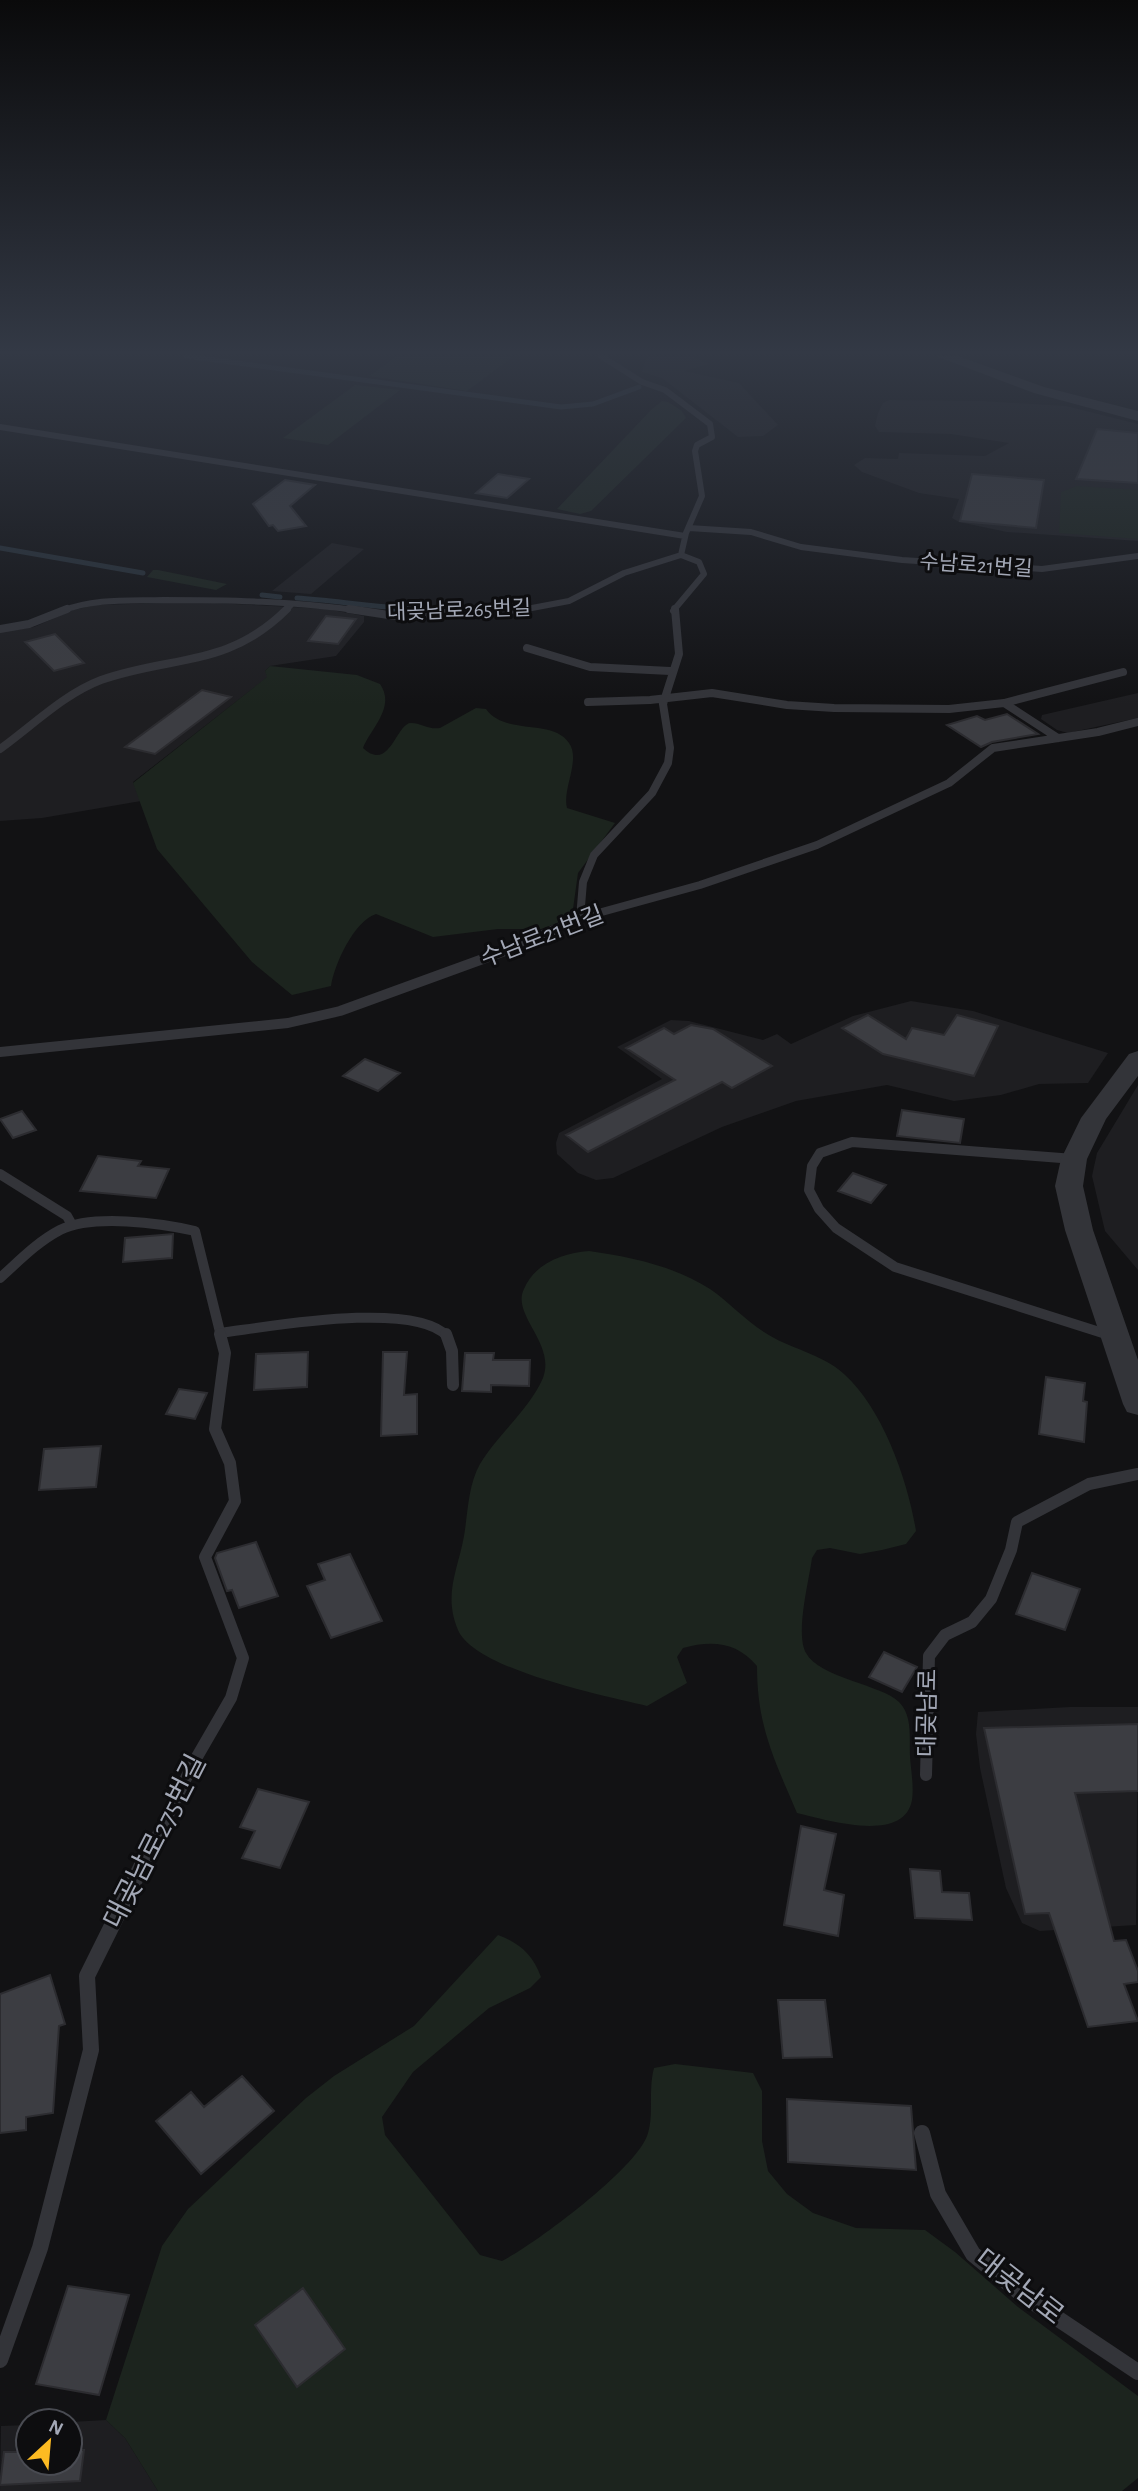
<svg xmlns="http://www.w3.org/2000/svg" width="1138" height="2491" viewBox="0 0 1138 2491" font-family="'Alegreya Sans','Noto Sans KR',sans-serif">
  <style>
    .built { fill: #1e1e21 }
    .green { fill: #1c241e }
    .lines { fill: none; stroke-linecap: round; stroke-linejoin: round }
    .stream-far1 { stroke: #283139; stroke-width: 5 }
    .stream { stroke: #283139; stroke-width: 6 }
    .building { fill: #3c3d42; stroke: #2c2c30; stroke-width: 2 }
    .service-far4 { stroke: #333439; stroke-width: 6 }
    .service-far3 { stroke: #333439; stroke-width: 8 }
    .service-far2 { stroke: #333439; stroke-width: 10 }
    .service-far1 { stroke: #333439; stroke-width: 12 }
    .service { stroke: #333439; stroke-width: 16 }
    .tertiary { fill: #333439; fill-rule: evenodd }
    .labels { text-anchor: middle; stroke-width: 6; stroke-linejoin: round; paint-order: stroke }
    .far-street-label { font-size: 21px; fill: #a3a8b6; stroke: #0d0d0f }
    .street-label { font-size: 24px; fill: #a3a8b6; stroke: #0d0d0f }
    .near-street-label { font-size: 28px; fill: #a3a8b6; stroke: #0d0d0f }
  </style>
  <rect width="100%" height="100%" fill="#121214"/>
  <path class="built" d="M 650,356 L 691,356 L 709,364 L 684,371 L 739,383 L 778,425 L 763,436 L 738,437 L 662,378 L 642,372 L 646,358 Z
    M 889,400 L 982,401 L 1066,406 L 1138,424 L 1138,541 L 1007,532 L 959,522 L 952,518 L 959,499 L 919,493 L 862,472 L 854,465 L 865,458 L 898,459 L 899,453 L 985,456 L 1009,443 L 951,434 L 879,432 L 875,426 L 878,413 L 883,403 Z
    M 332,543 L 364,549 L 311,594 L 272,591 Z
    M 197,602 L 326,609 L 364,616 L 364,622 L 336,656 L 270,666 L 265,671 L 268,677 L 133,782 L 141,801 L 42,818 L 0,821 L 0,632 L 34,627 L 73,610 L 96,605 Z
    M 1138,693 L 1138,718 L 1068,733 L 1057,730 L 1041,719 L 1042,715 Z
    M 911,1001 L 973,1011 L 1108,1053 L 1088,1083 L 1039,1084 L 1001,1095 L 954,1101 L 887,1085 L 796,1101 L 722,1127 L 613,1178 L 596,1180 L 578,1173 L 557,1154 L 556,1143 L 559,1133 L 662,1079 L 617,1047 L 671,1020 L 689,1021 L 763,1040 L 777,1034 L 791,1044 L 853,1016 Z
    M 1138,1085 L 1138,1270 L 1105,1231 L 1092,1176 L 1097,1153 Z
    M 1070,1707 L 1138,1707 L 1136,1925 L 1040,1931 L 1022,1923 L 1006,1888 L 980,1768 L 976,1734 L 978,1712 Z
    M 106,2420 L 125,2438 L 158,2491 L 0,2491 L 1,2426 L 28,2425 L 28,2463 L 70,2463 L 70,2422 Z"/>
  <path class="green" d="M 397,356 L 514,356 L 467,391 L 369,376 Z
    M 355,385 L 400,390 L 328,445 L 283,438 Z
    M 668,402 L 682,411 L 686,418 L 591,511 L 580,514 L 557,509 L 651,410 L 662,401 Z
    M 1077,486 L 1138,490 L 1138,539 L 1059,533 L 1061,492 Z
    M 153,570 L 158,570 L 227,584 L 216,590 L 147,577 Z
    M 270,666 L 357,675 L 380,684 C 396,707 371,728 363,748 C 390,773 396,723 411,723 C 421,723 429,730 440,728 L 476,708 L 486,709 C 505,736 553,718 569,743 C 581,760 562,789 567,808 L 615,823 L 578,873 L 573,909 L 567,917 L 555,924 L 541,929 L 498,929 L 433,937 L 376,914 C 354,921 334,965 331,986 L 292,995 L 252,962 L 157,849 L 133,783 L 267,677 L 265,671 Z
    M 589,1251 C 631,1257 674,1266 710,1289 C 729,1302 745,1320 764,1332 C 789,1349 821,1353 844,1374 C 883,1409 908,1481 916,1531 L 906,1544 L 882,1550 L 860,1554 L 830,1548 L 817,1550 L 812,1558 C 809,1581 795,1634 806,1653 C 819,1678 883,1685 899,1702 C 913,1716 909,1738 910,1757 C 911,1770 914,1787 912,1800 C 904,1845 824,1819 797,1813 C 774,1759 757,1726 757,1666 C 737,1642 712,1640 683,1648 L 677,1657 L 687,1683 L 647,1706 C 606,1696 475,1670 458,1630 C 443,1594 458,1570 464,1536 C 468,1513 468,1485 480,1464 C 498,1434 529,1410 543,1378 C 556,1343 511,1315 524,1289 C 535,1263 563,1253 589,1251 Z
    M 498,1935 C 520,1943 533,1955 541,1977 L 530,1988 L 489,2008 L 413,2072 L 382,2117 L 385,2135 L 480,2255 L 502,2261 C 534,2245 640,2166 648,2133 C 654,2113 648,2091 654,2068 L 675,2064 L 753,2073 L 762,2091 L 762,2141 L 768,2171 L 787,2194 L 813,2213 L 856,2228 L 925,2230 L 955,2252 L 1018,2307 L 1138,2396 L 1138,2478 L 1122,2491 L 158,2491 L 125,2438 L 106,2420 L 162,2246 L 188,2209 L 306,2098 L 334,2076 L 414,2026 Z"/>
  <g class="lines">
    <path class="stream-far1" d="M 186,356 L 561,407 L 593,404 L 639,387
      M 0,548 L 143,573
      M 262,595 L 280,597
      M 297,598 C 343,601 387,610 433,608"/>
    <path class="stream" d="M 389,609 L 410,609"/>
  </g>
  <path class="building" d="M 1097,429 L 1138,433 L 1138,483 L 1076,479 Z
    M 498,474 L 529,479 L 507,498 L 476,493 Z
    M 972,474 L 1044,480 L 1036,528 L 960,521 Z
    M 285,480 L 315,485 L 290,506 L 306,526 L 278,531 L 273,525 L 269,526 L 253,504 Z
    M 326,616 L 356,619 L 338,644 L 308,641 Z
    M 55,634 L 84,663 L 54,671 L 25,642 Z
    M 202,690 L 231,697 L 155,754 L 125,747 Z
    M 1007,714 L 1038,734 L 992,742 L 981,747 L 947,725 L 977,716 L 985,720 Z
    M 868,1015 L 906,1039 L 912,1028 L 944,1035 L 957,1015 L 998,1026 L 974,1076 L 883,1054 L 842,1028 Z
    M 691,1025 L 713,1029 L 772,1066 L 732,1088 L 722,1082 L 588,1152 L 566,1135 L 675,1080 L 626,1048 L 664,1028 L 674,1034 Z
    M 365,1059 L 400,1073 L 378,1091 L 343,1076 Z
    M 902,1110 L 964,1119 L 960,1143 L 897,1136 Z
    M 22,1111 L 36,1130 L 13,1138 L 0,1119 Z
    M 98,1156 L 141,1161 L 138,1166 L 169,1169 L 156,1198 L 80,1191 Z
    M 853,1173 L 886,1185 L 871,1203 L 838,1191 Z
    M 173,1234 L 172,1258 L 123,1262 L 125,1238 Z
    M 308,1352 L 307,1387 L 254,1390 L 256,1354 Z
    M 383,1352 L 407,1352 L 404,1395 L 417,1394 L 417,1434 L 381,1436 Z
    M 465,1353 L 494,1353 L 493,1360 L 530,1360 L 529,1386 L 491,1385 L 491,1392 L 462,1391 Z
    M 1046,1377 L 1085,1383 L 1083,1401 L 1087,1402 L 1084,1442 L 1039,1434 Z
    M 179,1389 L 207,1393 L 195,1419 L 166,1414 Z
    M 101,1446 L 96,1487 L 39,1490 L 44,1449 Z
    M 256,1542 L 278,1596 L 239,1608 L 232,1590 L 227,1591 L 215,1558 L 217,1553 Z
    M 350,1554 L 382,1621 L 331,1638 L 307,1586 L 325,1580 L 318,1564 Z
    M 1032,1573 L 1080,1589 L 1065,1630 L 1016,1614 Z
    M 884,1652 L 917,1667 L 902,1692 L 869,1677 Z
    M 1138,1724 L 1138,1791 L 1075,1793 L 1114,1941 L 1126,1940 L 1138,1971 L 1138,1982 L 1124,1984 L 1138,2021 L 1088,2027 L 1049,1913 L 1025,1914 L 984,1728 Z
    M 258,1789 L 309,1802 L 280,1868 L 242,1858 L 255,1831 L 240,1827 Z
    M 801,1826 L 836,1834 L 824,1890 L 844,1895 L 838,1936 L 784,1925 Z
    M 910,1869 L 940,1871 L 942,1892 L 969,1893 L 972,1920 L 915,1918 Z
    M 50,1975 L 65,2024 L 59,2026 L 53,2113 L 26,2117 L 26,2130 L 0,2133 L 0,1994 Z
    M 778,2000 L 825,2000 L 832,2057 L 783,2058 Z
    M 242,2076 L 274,2111 L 201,2174 L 156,2121 L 191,2092 L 204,2107 Z
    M 787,2099 L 911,2106 L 916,2170 L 788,2162 Z
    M 68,2286 L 129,2295 L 99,2395 L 36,2384 Z
    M 303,2288 L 345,2349 L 297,2387 L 255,2325 Z
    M 70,2450 L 84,2450 L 80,2481 L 0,2485 L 4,2452 L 28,2452 L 28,2463 L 70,2463 Z"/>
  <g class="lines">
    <path class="service-far4" d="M 0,427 L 685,536
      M 689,528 L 751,532 L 801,547 L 902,560 L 1042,569 L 1138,556
      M 62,611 C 95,598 129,601 163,600 C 229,600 295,601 361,611
      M 285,611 L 292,604
      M 516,611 L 569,601 L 624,573 L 681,555 L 686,533 L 702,496 L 695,451 L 697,445 L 712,437 L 710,424 L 665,390 L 642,382 L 601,356
      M 673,611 L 704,574 L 699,562 L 681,555"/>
    <path class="service-far3" d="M 349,609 L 395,616 L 525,609
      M 0,629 L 29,624 L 67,609
      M 527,648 L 590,667 L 670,671
      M 588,702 L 650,700 L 712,693 L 787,705 L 834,708 L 949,709 L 1004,703 L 1058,738
      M 1004,703 L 1123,672
      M 0,749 C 32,726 64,694 101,680 C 172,655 228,668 287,609
      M 580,918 L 583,882 L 594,855 L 652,793 L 668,763 L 670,748 L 663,704 L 679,654 L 675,609
      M 550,931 L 580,918 L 700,885 L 817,845 L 949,783 L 993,748 L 1098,732 L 1138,722"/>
    <path class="service-far2" d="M 0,1052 L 288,1023 L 340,1011 L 513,948 L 554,930
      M 1074,1159 L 852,1142 L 820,1153 L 812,1166 L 809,1190 L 819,1209 L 836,1228 L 895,1267 L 1112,1336
      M 0,1174 L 67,1216 L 72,1225
      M 0,1278 C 19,1261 37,1242 60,1230 C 93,1214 160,1223 195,1231 L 221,1336
      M 220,1333 C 268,1327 413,1300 447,1336"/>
    <path class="service-far1" d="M 446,1334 L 452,1351 L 453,1385
      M 1106,1334 L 1112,1336
      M 926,1775 L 929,1656 L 945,1635 L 972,1622 L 991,1599 L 1011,1550 L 1017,1522 L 1089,1484 L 1138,1474
      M 152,1847 L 194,1762 L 231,1698 L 243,1658 L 205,1557 L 235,1501 L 230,1463 L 215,1429 L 225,1353 L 220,1334"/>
    <path class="service" d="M 922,2133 L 938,2194 L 973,2254 L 1024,2296 L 1138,2372
      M 0,2360 L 40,2248 L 91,2050 L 87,1976 L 152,1845"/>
    <path class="tertiary" d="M 936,356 L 958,356 L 1044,387 L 1138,411 L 1138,421 L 1034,393 Z
      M 1138,1051 L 1138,1076 L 1106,1119 L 1087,1159 L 1083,1186 L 1093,1230 L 1138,1360 L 1138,1415 L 1127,1412 L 1123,1404 L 1065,1230 L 1055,1186 L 1061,1159 L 1081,1118 L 1129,1054 Z"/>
  </g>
  <linearGradient id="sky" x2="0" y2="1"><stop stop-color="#0a0a0b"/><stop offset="0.5" stop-color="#333945"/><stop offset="1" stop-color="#333945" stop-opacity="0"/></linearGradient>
  <rect width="1138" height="705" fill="url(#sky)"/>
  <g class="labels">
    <g class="far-street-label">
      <text transform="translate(976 565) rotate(4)" y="7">수남로21번길</text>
      <text transform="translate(459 610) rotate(-2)" y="7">대곶남로265번길</text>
    </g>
    <g class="street-label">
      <text transform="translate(542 936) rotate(-21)" y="8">수남로21번길</text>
      <text transform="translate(927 1713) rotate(-89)" y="8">대곶남로</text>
    </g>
    <g class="near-street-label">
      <text transform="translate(154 1841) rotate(-63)" y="10">대곶남로275번길</text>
      <text transform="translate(1020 2286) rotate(38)" y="10">대곶남로</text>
    </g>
  </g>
  <g transform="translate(49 2442) rotate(26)"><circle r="33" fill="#0d0d0f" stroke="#494b52" stroke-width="2"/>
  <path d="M0-5L12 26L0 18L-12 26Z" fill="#fdbb22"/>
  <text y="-10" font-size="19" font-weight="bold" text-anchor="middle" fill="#a3a8b6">N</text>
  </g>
</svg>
